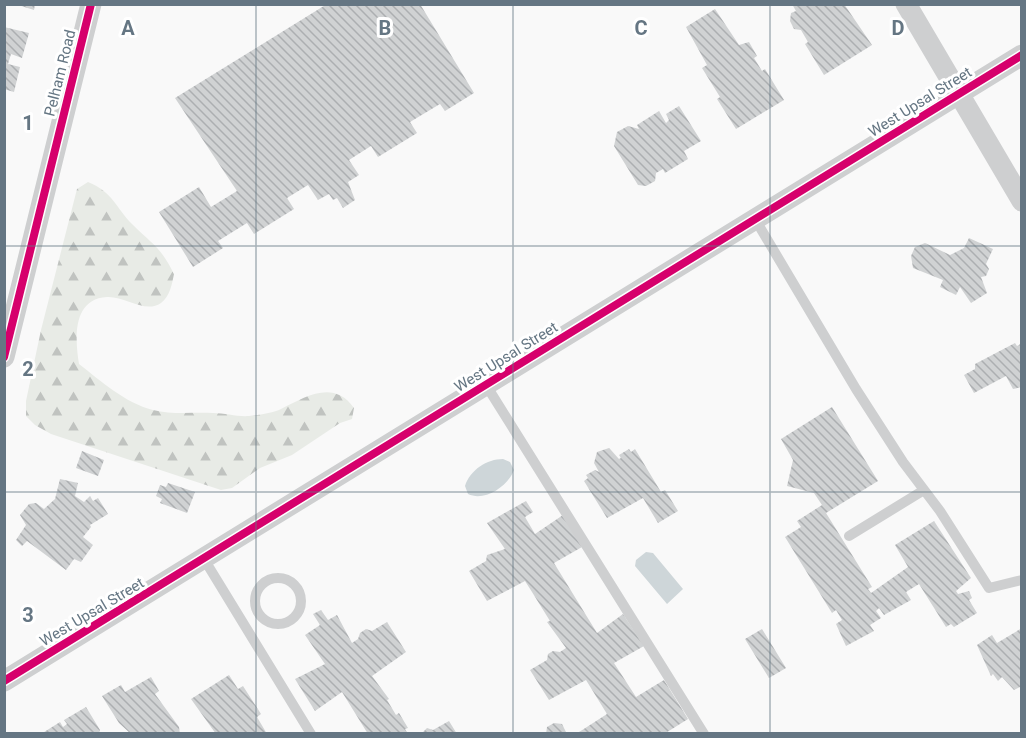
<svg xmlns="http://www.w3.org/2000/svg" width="1026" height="738" viewBox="0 0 1026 738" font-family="Roboto,sans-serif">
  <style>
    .forest { fill: url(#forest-firs) }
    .water { fill: #ced6d9 }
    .building { fill: url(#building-back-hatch) }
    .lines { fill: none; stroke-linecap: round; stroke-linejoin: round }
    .lane { stroke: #cecfd0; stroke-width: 10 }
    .street { stroke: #cecfd0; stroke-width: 21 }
    .cycleway-casing { stroke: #fff; stroke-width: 11 }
    .cycleway { stroke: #d6006c; stroke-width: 8 }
    .grid { fill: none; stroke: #657683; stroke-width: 1.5; stroke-opacity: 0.55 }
    .labels { text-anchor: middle; stroke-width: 6; stroke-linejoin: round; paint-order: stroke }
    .street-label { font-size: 15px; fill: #657683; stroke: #fff }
    .grid-label { font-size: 20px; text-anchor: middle; font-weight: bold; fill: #657683; stroke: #fff; stroke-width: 6; stroke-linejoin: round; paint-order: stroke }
  </style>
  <defs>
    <pattern id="forest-firs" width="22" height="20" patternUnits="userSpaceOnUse" patternTransform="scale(1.5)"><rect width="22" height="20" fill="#e8ebe6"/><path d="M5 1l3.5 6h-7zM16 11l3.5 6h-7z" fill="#c0c3c0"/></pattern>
    <pattern id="building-back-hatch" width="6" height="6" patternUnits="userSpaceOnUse" patternTransform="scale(1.5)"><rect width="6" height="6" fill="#d0d2d3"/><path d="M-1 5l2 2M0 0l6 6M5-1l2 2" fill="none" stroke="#acafb1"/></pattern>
  </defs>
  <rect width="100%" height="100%" fill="#f9f9f9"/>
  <path class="forest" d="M 88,182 C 113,192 116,208 132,224 C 153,245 160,246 174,274 C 172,284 170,296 161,303 C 145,314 125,296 107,297 C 72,299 75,339 79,364 C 101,381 125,403 153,410 C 173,415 192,412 213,413 C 225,413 238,417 249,416 C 258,415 273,413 281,409 C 306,397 333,379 354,408 L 352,419 L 340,423 L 292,455 L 260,468 L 232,488 L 221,490 L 51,434 L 35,425 L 26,416 L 26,401 L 41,330 L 77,189 Z"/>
  <path class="water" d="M 503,459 L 510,462 L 514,470 C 508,486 485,502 468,494 L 465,486 C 470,470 487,459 503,459 Z
    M 646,552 L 653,553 L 683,589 L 667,604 L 635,566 L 636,560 Z"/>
  <path class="building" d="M 15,4 L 35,4 L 34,10 Z
    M 327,4 L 420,4 L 474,93 L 445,111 L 440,104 L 410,122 L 417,133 L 378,157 L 371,146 L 349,160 L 359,175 L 348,182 L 355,200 L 343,208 L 337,198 L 333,200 L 329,194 L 318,200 L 308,185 L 287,198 L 294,209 L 254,234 L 247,223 L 218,241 L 223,248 L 193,267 L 159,212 L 199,187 L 211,207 L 237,191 L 175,98 Z
    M 792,4 L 844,4 L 872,45 L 824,75 L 805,44 L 808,42 L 801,30 L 794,29 L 790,21 L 791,13 L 796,11 Z
    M 715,9 L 739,45 L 749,42 L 757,56 L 754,58 L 762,71 L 765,69 L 784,100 L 736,129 L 717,99 L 720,97 L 702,68 L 707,65 L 686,27 Z
    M 4,27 L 29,33 L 22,58 L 11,54 L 8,64 L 20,67 L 14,92 L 4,89 Z
    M 679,106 L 701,141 L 684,151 L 688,159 L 665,173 L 663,169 L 656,173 L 655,181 L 646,186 L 638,185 L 614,146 L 617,132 L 628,126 L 639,129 L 637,125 L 659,111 L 666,123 L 669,120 L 666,114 Z
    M 969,238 L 993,249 L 986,264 L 989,269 L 986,276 L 981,277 L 987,293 L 971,303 L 960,287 L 956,295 L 940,287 L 943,280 L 913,268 L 911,256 L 915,247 L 925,243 L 950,255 L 964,248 Z
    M 1015,343 L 1017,346 L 1022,343 L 1022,387 L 1013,389 L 1006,376 L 974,393 L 964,375 L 975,369 L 975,364 Z
    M 832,407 L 878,481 L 826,513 L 872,587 L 868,589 L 871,593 L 908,567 L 895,545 L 934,521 L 971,578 L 956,591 L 958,594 L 969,591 L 972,598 L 969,600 L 977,613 L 954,627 L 951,624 L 946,627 L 919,584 L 906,592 L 911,600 L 884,615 L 879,608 L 876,611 L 881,618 L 870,625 L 874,631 L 846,646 L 836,624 L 842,620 L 836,610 L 832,613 L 785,537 L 801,527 L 797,521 L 822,505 L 814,493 L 787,486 L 793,460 L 781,439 Z
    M 609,448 L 619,459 L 621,458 L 619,455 L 629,449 L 631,452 L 635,449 L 661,492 L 665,490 L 678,511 L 658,523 L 643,498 L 607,518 L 584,481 L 588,478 L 586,475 L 595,470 L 599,472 L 594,463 L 597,452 Z
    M 82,451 L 104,460 L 98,476 L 76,468 Z
    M 60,479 L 78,483 L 75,496 L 84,502 L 90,496 L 93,501 L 98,498 L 108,514 L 90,525 L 91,527 L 83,537 L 93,545 L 81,562 L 74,559 L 66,570 L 27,541 L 22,546 L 16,540 L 26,525 L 20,515 L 29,504 L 36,503 L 44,509 L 55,499 Z
    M 168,483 L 195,492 L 187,513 L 160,503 L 162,499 L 156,496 L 160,485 L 166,487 Z
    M 526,501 L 533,512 L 525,517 L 535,534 L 563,515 L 582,547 L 554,563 L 597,633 L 623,614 L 644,646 L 614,663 L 636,697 L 664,680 L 688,719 L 664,734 L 576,734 L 607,714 L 586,680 L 549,700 L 530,670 L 547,660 L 548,654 L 553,651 L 560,652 L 566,648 L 547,622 L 550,621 L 532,592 L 525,581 L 487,601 L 469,571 L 486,561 L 487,555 L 505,549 L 487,523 Z
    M 321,610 L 328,620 L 337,615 L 352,643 L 358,639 L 360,633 L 366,629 L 372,631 L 387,622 L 406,652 L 372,676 L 389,699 L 387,700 L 396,715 L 399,713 L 408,728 L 405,729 L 408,734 L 368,734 L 342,692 L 315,711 L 295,679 L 325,664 L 305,635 L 320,625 L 313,614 Z
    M 1022,628 L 1022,686 L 1014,690 L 1002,677 L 998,681 L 993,674 L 991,676 L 977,645 L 992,635 L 997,643 Z
    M 762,629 L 786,668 L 769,678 L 745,639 Z
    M 229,675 L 238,689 L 243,686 L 261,714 L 257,717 L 267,734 L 216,734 L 191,699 Z
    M 151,677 L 159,691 L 155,694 L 179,727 L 180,734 L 131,734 L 119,723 L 102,696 L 121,685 L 125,692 Z
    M 86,707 L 100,730 L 99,734 L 41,734 L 60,722 L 63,727 L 67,724 L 64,720 Z
    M 449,721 L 457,734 L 421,734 L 427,728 L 433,730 Z
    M 554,723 L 562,724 L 567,734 L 546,734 L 547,727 Z"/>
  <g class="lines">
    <path class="lane" d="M 755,219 L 856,389 L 903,462 L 940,511 L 989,588 L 1022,580
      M 486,385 L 704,734
      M 849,536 L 924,490
      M 204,559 L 311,734
      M255 601a23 23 0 1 1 46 0a23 23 0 1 1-46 0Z"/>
    <path class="street" d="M 906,4 L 1022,201
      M 4,357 L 91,4
      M 4,681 L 1022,55"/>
    <defs>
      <path id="cycleway" d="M 4,357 L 91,4
        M 4,681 L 1022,55"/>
    </defs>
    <use href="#cycleway" class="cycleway-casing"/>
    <use href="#cycleway" class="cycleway"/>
  </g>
  <path class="grid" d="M 256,4 L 256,734M 513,4 L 513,734M 770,4 L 770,734M 4,246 L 1022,246M 4,492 L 1022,492"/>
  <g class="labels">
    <g class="street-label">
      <text transform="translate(60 73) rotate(-76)" y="5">Pelham Road</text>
      <text transform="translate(920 102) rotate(-32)" y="5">West Upsal Street</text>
      <text transform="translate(506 357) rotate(-32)" y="5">West Upsal Street</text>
      <text transform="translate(92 612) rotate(-31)" y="5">West Upsal Street</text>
    </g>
  </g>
  <g class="grid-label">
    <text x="128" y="35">A</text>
    <text x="385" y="35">B</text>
    <text x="641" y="35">C</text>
    <text x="898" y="35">D</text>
    <text x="28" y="130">1</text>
    <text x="28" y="376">2</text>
    <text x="28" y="622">3</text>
  </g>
  <rect width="1026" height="738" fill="none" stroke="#657683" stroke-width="12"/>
</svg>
